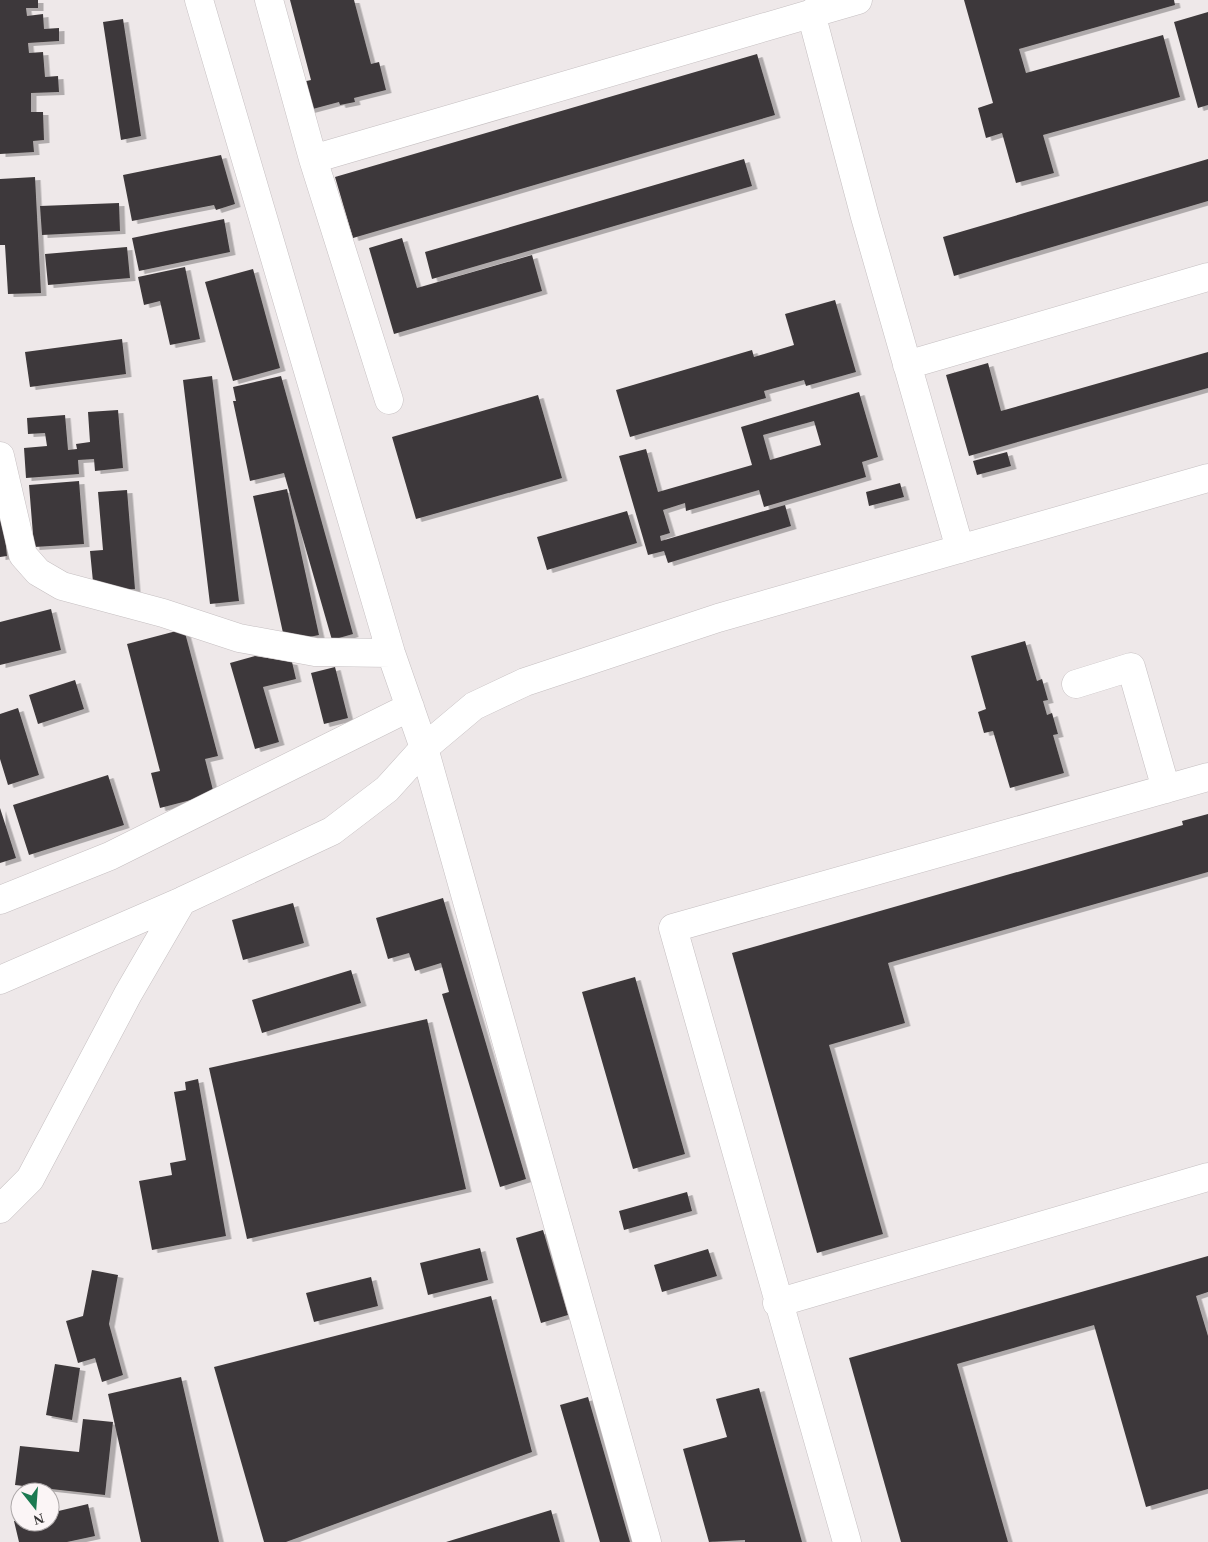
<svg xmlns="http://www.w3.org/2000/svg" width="1208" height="1542" viewBox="0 0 1208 1542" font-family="'Times New Roman',serif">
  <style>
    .building { fill: #3e393a; fill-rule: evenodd; filter: url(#shadow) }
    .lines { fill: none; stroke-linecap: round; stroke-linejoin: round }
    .minor-casing { stroke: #c5bfc1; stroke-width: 29 }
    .minor { stroke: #fff; stroke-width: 28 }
  </style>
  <defs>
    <filter id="shadow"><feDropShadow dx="5.5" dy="3" stdDeviation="0" flood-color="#0004"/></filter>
  </defs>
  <rect width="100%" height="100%" fill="#eee8e9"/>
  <path class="building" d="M 0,0 L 38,0 L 38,8 L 26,8 L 27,16 L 43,14 L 44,29 L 59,28 L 59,41 L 28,43 L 29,53 L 43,52 L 45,77 L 58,76 L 59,92 L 31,93 L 31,112 L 43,112 L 44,140 L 33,141 L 34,152 L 0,154 Z
    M 290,0 L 354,0 L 371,64 L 379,62 L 386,90 L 354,98 L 355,102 L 340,105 L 339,102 L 309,110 L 302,82 L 311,80 Z
    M 964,0 L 1174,0 L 1175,5 L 1019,49 L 1026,73 L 1163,35 L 1180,97 L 1043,135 L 1054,173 L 1016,183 L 1002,133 L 986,138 L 978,108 L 993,103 Z
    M 1208,12 L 1208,105 L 1198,108 L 1174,22 Z
    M 123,19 L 141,136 L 121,140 L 103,22 Z
    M 757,54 L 775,115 L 353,238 L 335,177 Z
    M 221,155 L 235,204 L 216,210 L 214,205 L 132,221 L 123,175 Z
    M 744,159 L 752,186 L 432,279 L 425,252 Z
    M 1208,159 L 1208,201 L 954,276 L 943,237 Z
    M 35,177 L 41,293 L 8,294 L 5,245 L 0,245 L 0,179 Z
    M 119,203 L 120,231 L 42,235 L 40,206 Z
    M 224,219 L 230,252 L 139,271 L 132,238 Z
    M 402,238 L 417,288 L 532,255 L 542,291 L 394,334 L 369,248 Z
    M 127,247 L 130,278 L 48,285 L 45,254 Z
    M 185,267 L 200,339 L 170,345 L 160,301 L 144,305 L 138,277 Z
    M 253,269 L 280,368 L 233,381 L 205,282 Z
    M 835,300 L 856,372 L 806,386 L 804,380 L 764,391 L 766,398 L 630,437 L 616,390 L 752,350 L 754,357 L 794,345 L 785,314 Z
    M 122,339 L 126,374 L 30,387 L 25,352 Z
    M 1208,352 L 1208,388 L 969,456 L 946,375 L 988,363 L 1001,411 Z
    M 212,376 L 239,601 L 210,604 L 183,380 Z
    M 281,376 L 353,634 L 332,640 L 284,473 L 250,481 L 233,401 L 236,401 L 233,387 Z
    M 859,392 L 878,457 L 862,462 L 866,477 L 764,507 L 759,490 L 686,511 L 685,503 L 663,510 L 670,533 L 660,536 L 661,541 L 785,505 L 791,526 L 668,563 L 664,551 L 648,555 L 619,456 L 646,449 L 658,492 L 752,465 L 741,427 ZM 814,421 L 821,445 L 770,460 L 763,435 Z
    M 538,395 L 562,478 L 416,519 L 392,437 Z
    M 118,410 L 123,468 L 95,471 L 94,459 L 78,460 L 79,474 L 26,478 L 24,448 L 47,446 L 45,433 L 28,434 L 27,418 L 65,415 L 68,450 L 77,449 L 76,444 L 90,442 L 88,412 Z
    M 1007,452 L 1011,466 L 977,475 L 973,461 Z
    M 79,481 L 84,544 L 34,547 L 29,485 Z
    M 900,483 L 904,497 L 869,506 L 866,492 Z
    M 287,489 L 319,635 L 285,642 L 253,496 Z
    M 127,490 L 135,589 L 94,592 L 90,551 L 103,550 L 98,492 Z
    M 627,511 L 637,543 L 547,570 L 537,537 Z
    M 3,516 L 7,556 L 0,557 L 0,517 Z
    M 51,609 L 61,650 L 0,665 L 0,622 Z
    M 184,629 L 218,756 L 205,759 L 214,794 L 160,808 L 151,773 L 160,771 L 127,644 Z
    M 1025,641 L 1037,681 L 1042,679 L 1048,700 L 1043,701 L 1047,715 L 1052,713 L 1058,734 L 1053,735 L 1064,773 L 1010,788 L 993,731 L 984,733 L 978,712 L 986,709 L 971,656 Z
    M 255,656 L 292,662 L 296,679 L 263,687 L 279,742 L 255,749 L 230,663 Z
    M 335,667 L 348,718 L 324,724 L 311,673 Z
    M 75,680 L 84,709 L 38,724 L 29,695 Z
    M 18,708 L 39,775 L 8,785 L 0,759 L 0,714 Z
    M 108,775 L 124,825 L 29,855 L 13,805 Z
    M 0,808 L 16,858 L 0,863 Z
    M 1208,814 L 1208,872 L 888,963 L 905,1023 L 829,1045 L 883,1234 L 817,1253 L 732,953 L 1183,825 L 1182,821 Z
    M 443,898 L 526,1179 L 500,1187 L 442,994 L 449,992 L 441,963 L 415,971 L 409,953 L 388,959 L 376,918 Z
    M 293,903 L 304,943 L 243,960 L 232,920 Z
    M 351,970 L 361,1003 L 262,1033 L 252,1000 Z
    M 635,977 L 685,1154 L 633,1169 L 582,992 Z
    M 427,1019 L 466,1189 L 247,1239 L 209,1068 Z
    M 198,1079 L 226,1236 L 152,1250 L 139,1181 L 172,1175 L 170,1163 L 186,1160 L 174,1092 L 186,1090 L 185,1082 Z
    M 687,1192 L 692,1211 L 624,1230 L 619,1211 Z
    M 543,1230 L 568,1315 L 541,1323 L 516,1238 Z
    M 480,1248 L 488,1280 L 428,1295 L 420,1263 Z
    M 708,1249 L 717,1276 L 662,1292 L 654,1265 Z
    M 1208,1256 L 1208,1292 L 1196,1296 L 1208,1336 L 1208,1489 L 1146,1507 L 1094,1325 L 957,1364 L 1008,1542 L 901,1542 L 849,1358 Z
    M 92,1270 L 118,1275 L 109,1324 L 123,1375 L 102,1382 L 95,1358 L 78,1363 L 66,1321 L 83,1316 Z
    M 371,1277 L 378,1306 L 314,1322 L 306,1293 Z
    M 491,1296 L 532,1452 L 286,1542 L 264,1542 L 214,1367 Z
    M 55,1364 L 80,1368 L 72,1420 L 46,1415 Z
    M 181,1377 L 219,1542 L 141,1542 L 108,1394 Z
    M 759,1388 L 802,1542 L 745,1542 L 745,1540 L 709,1542 L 683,1449 L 727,1437 L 716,1399 Z
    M 588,1397 L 630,1542 L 600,1542 L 560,1405 Z
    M 83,1419 L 113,1422 L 105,1495 L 15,1485 L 20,1446 L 79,1452 Z
    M 88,1504 L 95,1536 L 67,1542 L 19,1542 L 14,1521 L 50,1522 L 50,1513 Z
    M 551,1510 L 560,1542 L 446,1542 Z"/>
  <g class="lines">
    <defs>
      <path id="minor" d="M 199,0 L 391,653 L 424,748 L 647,1542
        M 269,0 L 313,159 L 389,400
        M 811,13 L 865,217 L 960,549
        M 313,159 L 858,0
        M 907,365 L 1208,277
        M 0,456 L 23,555 L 38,572 L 62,586 L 163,613 L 239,638 L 315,652 L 391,653
        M 1076,684 L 1131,667 L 1166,789
        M 0,900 L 110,856 L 410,707
        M 0,980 L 182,901 L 332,831 L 387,789 L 424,748 L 474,706 L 525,682 L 718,618 L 1208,478
        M 0,1209 L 30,1179 L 128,994 L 182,901
        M 777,1303 L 1208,1177
        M 847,1542 L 673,928 L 1208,777"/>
    </defs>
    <use href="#minor" class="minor-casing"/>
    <use href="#minor" class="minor"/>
  </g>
  <g transform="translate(35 1507) rotate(163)"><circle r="24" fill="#fbf5f6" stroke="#ada8a9"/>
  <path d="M0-4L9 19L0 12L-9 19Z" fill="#1b7a51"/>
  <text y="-8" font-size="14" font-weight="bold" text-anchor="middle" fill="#373535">N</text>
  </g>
</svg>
